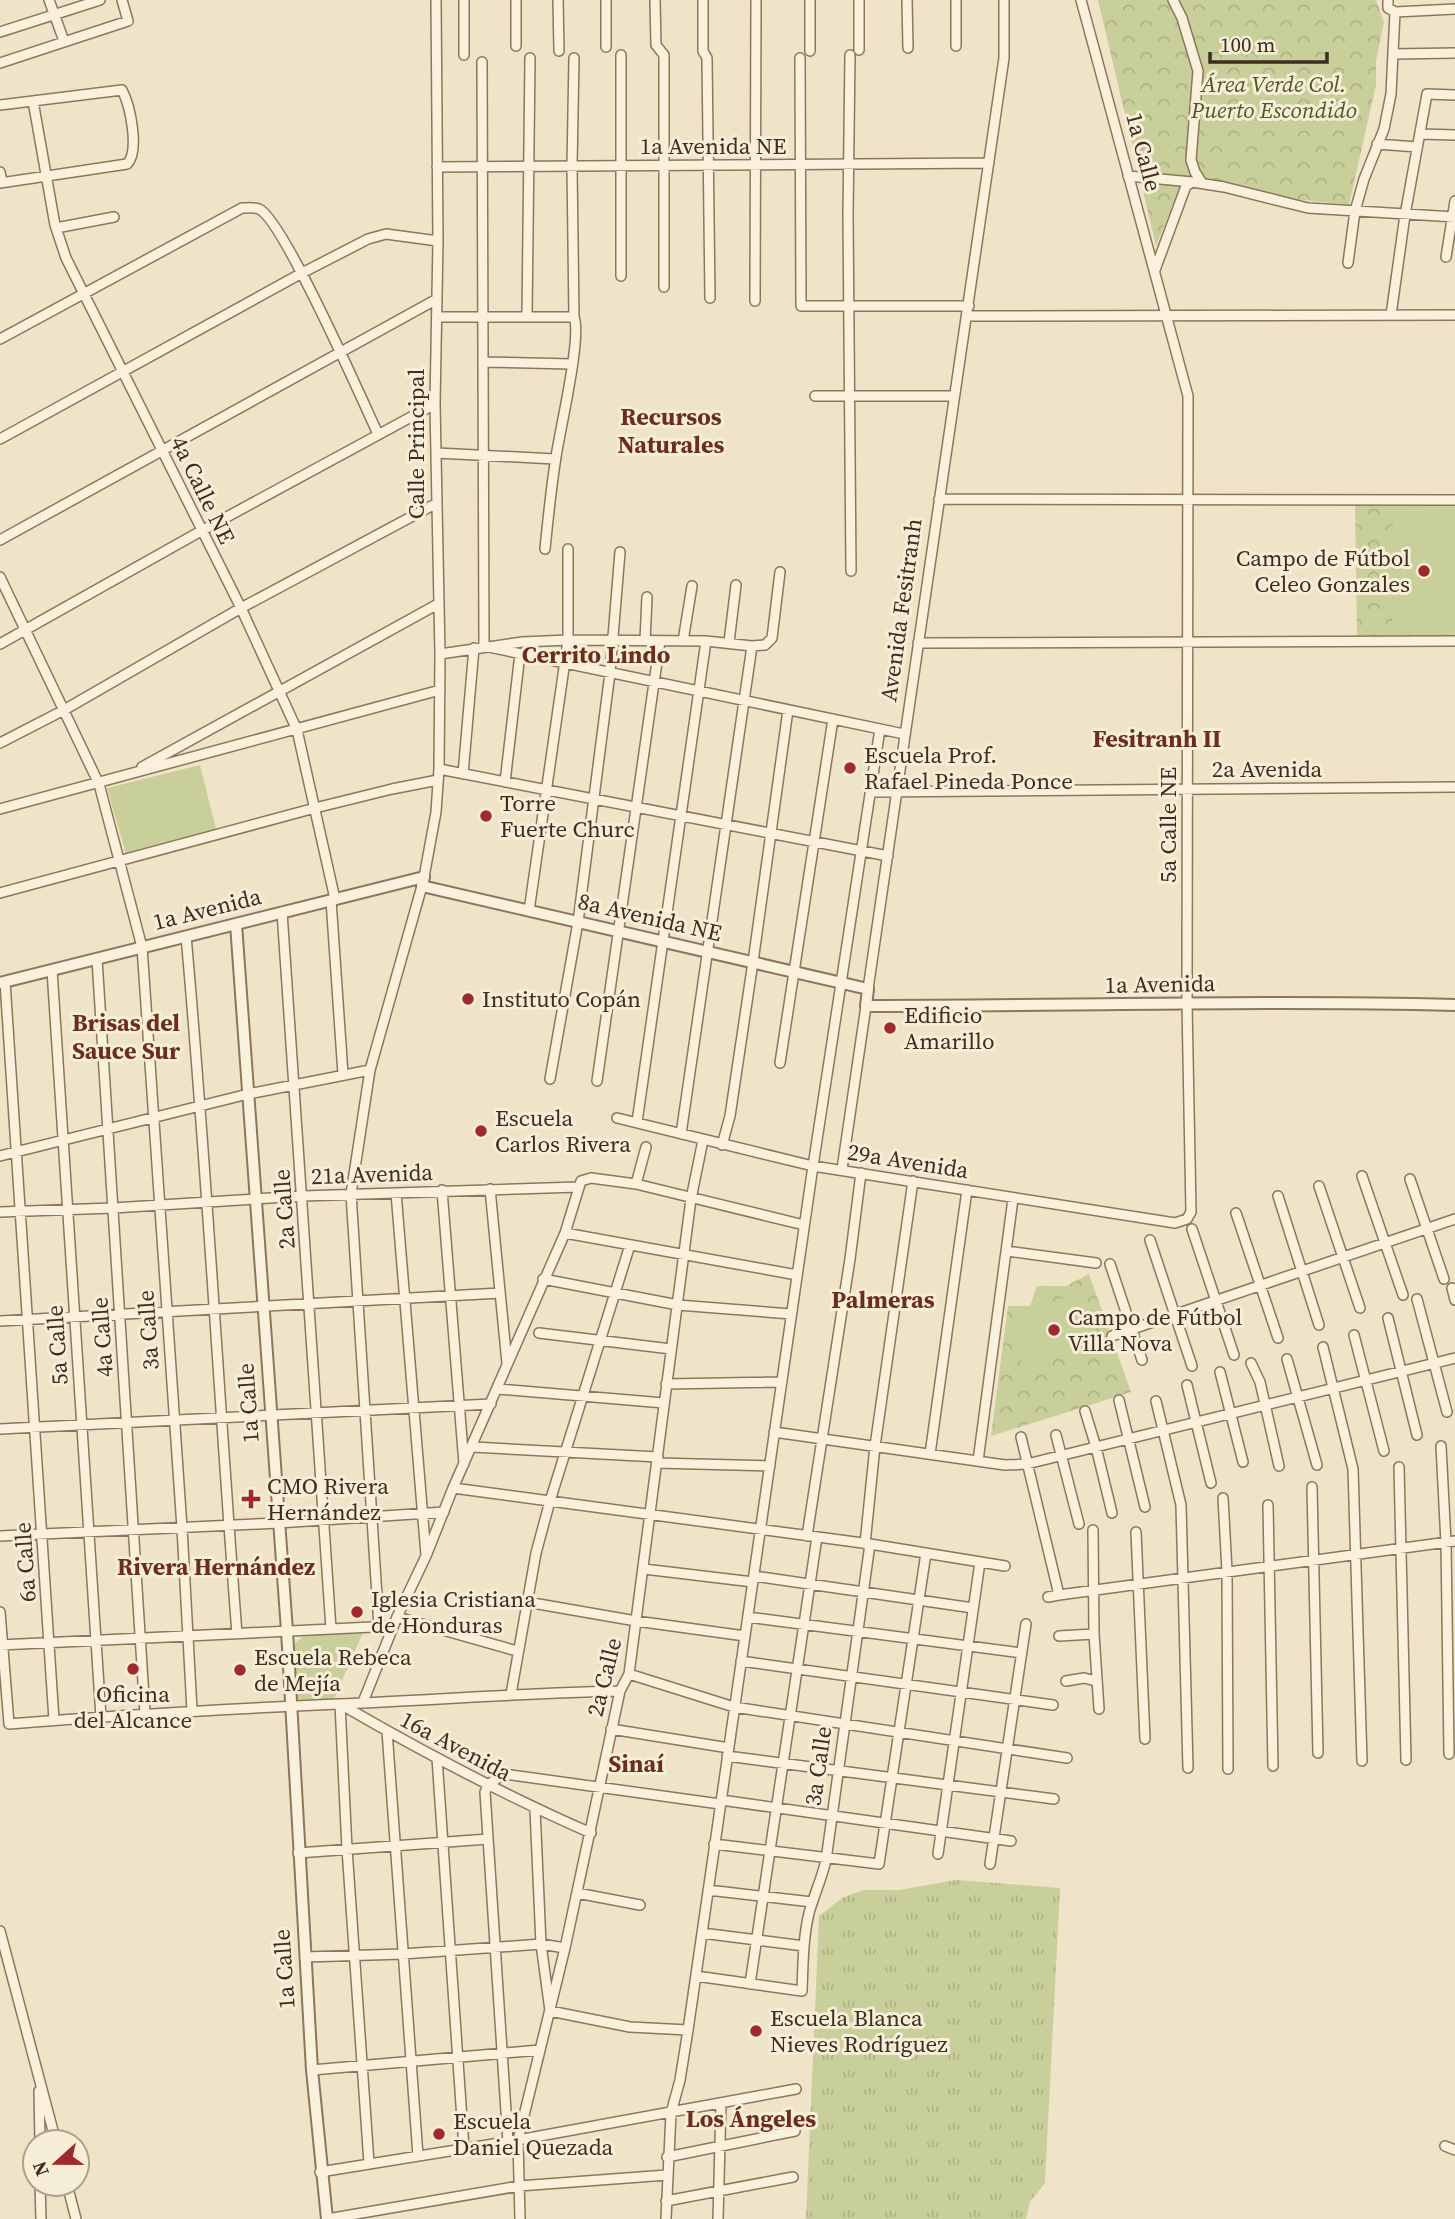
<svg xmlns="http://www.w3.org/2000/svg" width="1455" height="2219" viewBox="0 0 1455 2219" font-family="'Source Serif 4',serif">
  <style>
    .grass { fill: url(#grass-tufts) }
    .forest { fill: url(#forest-crowns) }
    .park { fill: #c9cf9b }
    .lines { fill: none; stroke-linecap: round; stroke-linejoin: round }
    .minor-casing { stroke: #8d765c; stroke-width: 12 }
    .tertiary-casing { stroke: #8d765c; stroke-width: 14 }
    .minor { stroke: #faf1dc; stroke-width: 9 }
    .tertiary { stroke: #faf1dc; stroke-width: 10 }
    .poi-dot { fill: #9e2a2b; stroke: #f7eed8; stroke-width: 2.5 }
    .labels { text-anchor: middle; stroke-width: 6; stroke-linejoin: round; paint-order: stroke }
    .park-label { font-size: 23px; font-style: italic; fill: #4d5a26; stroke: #f7eed8 }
    .street-label { font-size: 23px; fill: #3d2e20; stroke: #f7eed8 }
    .poi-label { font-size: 23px; fill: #3d2e20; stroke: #f7eed8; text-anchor: start }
    .neighbourhood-label { font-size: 24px; font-weight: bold; fill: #6b2e1e; stroke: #f7eed8 }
  </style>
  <defs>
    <pattern id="grass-tufts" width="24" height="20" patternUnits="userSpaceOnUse" patternTransform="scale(1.75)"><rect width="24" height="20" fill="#c9cf9b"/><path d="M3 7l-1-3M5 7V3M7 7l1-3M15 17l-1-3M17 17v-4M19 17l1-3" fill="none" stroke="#aeb285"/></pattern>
    <pattern id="forest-crowns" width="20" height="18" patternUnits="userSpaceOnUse" patternTransform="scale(1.75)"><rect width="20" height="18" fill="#c9cf9b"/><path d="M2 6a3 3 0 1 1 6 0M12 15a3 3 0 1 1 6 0" fill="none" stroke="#aeb285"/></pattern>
  </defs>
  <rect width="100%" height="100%" fill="#f0e4c8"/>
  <path class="grass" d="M 956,1880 L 1060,1888 L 1045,2183 L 1030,2202 L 1026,2219 L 806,2219 L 819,1916 L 842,1898 L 863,1890 L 899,1890 Z"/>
  <path class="forest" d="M 1098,0 L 1376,0 L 1384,22 L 1376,61 L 1376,85 L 1349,205 L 1294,199 L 1185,176 L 1156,246 Z
    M 1455,502 L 1455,639 L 1357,638 L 1355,503 Z
    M 1089,1274 L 1131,1392 L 991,1436 L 1008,1306 L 1030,1306 L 1037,1286 L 1066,1286 Z"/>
  <path class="park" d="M 1393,508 L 1455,508 L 1455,634 L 1392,633 Z
    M 200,765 L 216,829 L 126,854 L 107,788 Z
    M 1083,1290 L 1100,1339 L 1023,1367 L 1008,1321 Z
    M 364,1630 L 334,1699 L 295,1700 L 295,1643 L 305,1635 Z"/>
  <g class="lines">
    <defs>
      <path id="minor" d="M 49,0 L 64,41
        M 516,0 L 516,46
        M 558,0 L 559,51
        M 606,0 L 606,47
        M 655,0 L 656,45 L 664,55 L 664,287
        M 703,0 L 703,51 L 707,58 L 710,298
        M 810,0 L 810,51
        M 907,0 L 908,48
        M 1173,0 L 1182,18 L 1198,71 L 1191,160 L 1195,172 L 1202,183
        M 1395,12 L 1455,9
        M 0,32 L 100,0
        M 956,46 L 956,0
        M 859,50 L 859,0
        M 1393,54 L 1455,53
        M 464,55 L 464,0
        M 621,55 L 621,276
        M 850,55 L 848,214 L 851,571
        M 800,58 L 801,306 L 969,306
        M 482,62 L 484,646 L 904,734
        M 0,63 L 128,21 L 122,0
        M 33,101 L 55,225 L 66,258 L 241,608 L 297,730 L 335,899
        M 0,105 L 122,90 C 130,105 140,151 127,164 L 0,183
        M 1420,134 L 1455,135
        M 1377,144 L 1417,147
        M 437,167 L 989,163
        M 0,172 L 2,182
        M 1128,176 L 1192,182
        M 56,228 L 114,217
        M 1446,257 L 1455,201
        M 1348,263 L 1355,211 L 1364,179 L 1384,129 L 1391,94 L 1395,12 L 1388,8 L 1388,0
        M 1155,270 L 1186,186 L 1192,182 L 1224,187 L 1308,208 L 1455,217
        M 755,301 L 756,0
        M 1391,315 L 1405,215 L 1427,94 L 1455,95
        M 967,316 L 1455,315
        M 437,317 L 574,317
        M 527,317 L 530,58
        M 0,339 L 242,208 C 247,208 255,207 259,209 C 283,219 362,400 378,434
        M 483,362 L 572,364
        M 815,396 L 954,396
        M 0,439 L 302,273 L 368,239 L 386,234 L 438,241
        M 437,453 L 555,459
        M 939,499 L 1455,500
        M 0,540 L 437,299
        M 545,549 C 548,519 551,488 556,457 C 560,429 582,337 574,317 L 572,166 L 574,58
        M 0,577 L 99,784 L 142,947 L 182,1528 L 192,1710
        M 645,641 L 647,597
        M 683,641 L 692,586
        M 729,642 L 736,585
        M 918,643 L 1455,641
        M 0,644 L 201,531 L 435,404
        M 440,654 L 522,642 L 568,640 L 706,641 L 752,646 L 765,645 L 772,638 L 780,572
        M 0,743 L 64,710 L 241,608 L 437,503
        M 142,767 L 438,604
        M 439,769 L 888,856
        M 463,774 L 474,648
        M 505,782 L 520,654
        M 870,792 L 1455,787
        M 0,809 L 440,690
        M 424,877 L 436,812 L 439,769 L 440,654 L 435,404 L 438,241 L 436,0
        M 0,893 L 315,808 L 392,789 L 438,780
        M 331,900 L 343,1074
        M 529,911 L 568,640 L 568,549
        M 282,912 L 331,1629
        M 186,936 C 207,1169 219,1401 237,1634
        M 97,959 L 145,1713
        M 52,970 L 101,1717
        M 5,982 L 54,1720
        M 868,989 L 1004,58 L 1004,0
        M 780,1063 L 833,719
        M 550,1079 L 578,922 L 610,673 L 620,552
        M 597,1081 L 660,641
        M 617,1118 L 813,1166 L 1175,1223 L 1187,1219 L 1191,1212 L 1187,1004 L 1188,396 L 1081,0
        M 637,1122 L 706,641
        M 681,1134 L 752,646
        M 722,1145 L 730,1116 L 753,962 L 788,710
        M 0,1156 L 248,1094 L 370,1070
        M 842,1169 L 866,1006
        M 1362,1176 L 1403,1295
        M 1410,1179 L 1444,1279
        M 636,1184 L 646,1147
        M 1319,1186 L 1360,1308
        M 490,1189 L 507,1363
        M 442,1190 L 464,1464
        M 396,1193 L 426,1555
        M 1278,1196 L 1319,1325
        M 0,1212 L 113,1208 L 303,1196 L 578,1187
        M 1236,1213 L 1278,1338
        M 1192,1229 L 1234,1355
        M 565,1233 L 797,1275
        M 1150,1240 L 1192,1366
        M 1007,1251 L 1096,1263
        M 1110,1264 L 1142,1360
        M 543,1279 L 678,1305 L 791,1314
        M 1452,1288 L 1455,1300
        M 1417,1299 L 1447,1412
        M 1388,1318 L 1417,1435
        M 0,1321 L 500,1293
        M 539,1333 L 671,1349
        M 1354,1335 L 1384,1451
        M 1112,1336 L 1455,1219
        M 1323,1347 L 1353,1469 L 1362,1761
        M 1287,1359 L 1317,1465
        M 1251,1363 L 1260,1382 L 1279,1466
        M 1220,1372 L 1243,1462
        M 666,1384 L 782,1382
        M 1187,1385 L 1211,1483
        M 498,1389 L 664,1403
        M 1119,1400 L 1145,1507
        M 1156,1401 L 1181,1505 L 1188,1768
        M 1085,1411 L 1096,1447 L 1112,1513
        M 0,1429 L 491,1404
        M 774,1432 L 1005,1465 L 1027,1464 L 1455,1358
        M 1056,1435 L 1079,1524
        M 1021,1437 L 1059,1595 L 1455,1541
        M 1441,1446 L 1446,1543 L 1449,1754
        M 473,1447 L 658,1457
        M 930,1454 L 967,1190
        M 978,1461 L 1013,1199
        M 657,1463 L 770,1466
        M 1399,1467 L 1406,1760
        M 1312,1487 L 1318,1753
        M 453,1488 L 870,1544 L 1005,1566
        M 1223,1498 L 1227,1571 L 1228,1769
        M 1268,1505 L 1273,1766
        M 1093,1530 L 1094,1634 L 1099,1709
        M 1136,1532 L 1145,1739
        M 0,1536 L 278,1523 L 444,1512
        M 807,1536 L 850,1259 L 861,1173
        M 865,1544 L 875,1446 L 913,1181
        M 644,1569 L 753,1582
        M 754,1576 L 973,1608
        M 1048,1597 L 1059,1595
        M 527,1602 L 636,1621 L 745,1636
        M 0,1612 L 9,1724 C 119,1715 228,1709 338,1704 C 432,1700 526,1693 620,1691
        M 397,1617 L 517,1651
        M 748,1617 L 1022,1653
        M 379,1627 L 351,1194 L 370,1070 L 422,886
        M 1059,1636 L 1094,1634
        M 0,1645 L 393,1626
        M 741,1661 L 1053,1705
        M 629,1674 L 734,1707 L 1067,1758
        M 1066,1681 L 1084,1678 L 1096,1681
        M 511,1694 L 536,1553 L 550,1501 L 630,1245
        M 363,1702 L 397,1617 L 426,1556 L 453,1488 L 565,1233 L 581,1181 L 591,1178 L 636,1184 L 804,1225
        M 340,1704 L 347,1849 L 369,2163
        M 342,1705 C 423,1752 506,1796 591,1833
        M 611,1729 L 729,1748
        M 387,1731 L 418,2156
        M 727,1756 L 1054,1799
        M 437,1758 L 464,2148
        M 721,1800 L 1011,1841
        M 535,1809 L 541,1944 L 550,2011 L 630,2027 L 688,2030
        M 714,1844 L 879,1864 L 926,1553
        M 298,1853 L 488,1839
        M 938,1854 L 980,1562
        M 990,1864 L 1026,1624
        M 708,1890 L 812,1902
        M 577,1893 L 640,1905
        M 0,1931 L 56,2142
        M 702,1933 L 804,1946
        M 305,1957 L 403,1954 L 541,1944 L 565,1948
        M 696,1976 L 802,1991 C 803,1965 803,1938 809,1913 C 814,1895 822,1878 826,1860 L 870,1544
        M 750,1984 L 817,1537
        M 312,2070 L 540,2050
        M 39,2091 L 40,2142
        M 508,2142 L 485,1792 L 489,1784 L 504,1774 L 720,1804
        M 1445,2146 L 1455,2150
        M 667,2157 L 795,2131
        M 320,2172 L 518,2140 L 796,2089
        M 40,2184 L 41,2219
        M 67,2184 L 76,2219
        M 666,2201 L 793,2177
        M 327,2219 L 519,2186 L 667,2175
        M 520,2219 L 518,2140 L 565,1948 L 620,1691 L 629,1674 L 691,1199 L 703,1140
        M 666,2219 L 671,2113 L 680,2080 L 688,2030 L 813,1166 L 880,729
        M 718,2219 L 721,2103"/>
      <path id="tertiary" d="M 236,924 L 287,1631 L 312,2070 L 327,2219
        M 0,983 L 424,877 L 422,886 L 868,989 L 866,1006 C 1062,1006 1259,1000 1455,1005"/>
    </defs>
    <use href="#minor" class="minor-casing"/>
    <use href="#tertiary" class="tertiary-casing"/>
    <use href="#minor" class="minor"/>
    <use href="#tertiary" class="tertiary"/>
  </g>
  <g class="poi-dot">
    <circle cx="1424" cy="571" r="7"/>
    <circle cx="850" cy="768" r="7"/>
    <circle cx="486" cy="816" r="7"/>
    <circle cx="468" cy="999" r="7"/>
    <circle cx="890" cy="1028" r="7"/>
    <circle cx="481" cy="1131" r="7"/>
    <circle cx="1054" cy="1330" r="7"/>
    <path d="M247.5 1488.5h7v7h7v7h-7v7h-7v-7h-7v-7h7z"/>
    <circle cx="357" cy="1612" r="7"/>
    <circle cx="133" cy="1669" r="7"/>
    <circle cx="240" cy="1670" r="7"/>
    <circle cx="756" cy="2031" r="7"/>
    <circle cx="439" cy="2134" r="7"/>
  </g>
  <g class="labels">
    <g class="park-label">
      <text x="1274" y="92">Área Verde Col.<tspan x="1274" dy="26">Puerto Escondido</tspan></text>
    </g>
    <g class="street-label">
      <text x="713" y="154">1a Avenida NE</text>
      <text transform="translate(1144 152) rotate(75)" y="8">1a Calle</text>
      <text transform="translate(416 444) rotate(-90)" y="8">Calle Principal</text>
      <text transform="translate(203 490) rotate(64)" y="8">4a Calle NE</text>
      <text transform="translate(901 610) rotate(-82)" y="8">Avenida Fesitranh</text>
      <text x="1267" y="777">2a Avenida</text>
      <text transform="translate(1168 825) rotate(-90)" y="8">5a Calle NE</text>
      <text transform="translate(207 909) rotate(-14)" y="8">1a Avenida</text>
      <text transform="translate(650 917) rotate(13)" y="8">8a Avenida NE</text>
      <text transform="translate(1160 984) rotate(-1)" y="8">1a Avenida</text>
      <text transform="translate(908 1161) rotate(9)" y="8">29a Avenida</text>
      <text transform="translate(372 1174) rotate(-2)" y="8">21a Avenida</text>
      <text transform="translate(284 1209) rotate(-94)" y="8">2a Calle</text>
      <text transform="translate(148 1330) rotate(-94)" y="8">3a Calle</text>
      <text transform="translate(102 1337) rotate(-94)" y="8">4a Calle</text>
      <text transform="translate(57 1345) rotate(-94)" y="8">5a Calle</text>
      <text transform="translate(248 1403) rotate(-94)" y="8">1a Calle</text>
      <text transform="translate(25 1562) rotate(-94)" y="8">6a Calle</text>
      <text transform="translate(604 1677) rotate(-76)" y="8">2a Calle</text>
      <text transform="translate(456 1746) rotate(28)" y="8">16a Avenida</text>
      <text transform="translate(818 1766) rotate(-82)" y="8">3a Calle</text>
      <text transform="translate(284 1969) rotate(-94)" y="8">1a Calle</text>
    </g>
    <g class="poi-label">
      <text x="1410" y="566" text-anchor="end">Campo de Fútbol<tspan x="1410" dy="26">Celeo Gonzales</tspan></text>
      <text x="864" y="763">Escuela Prof.<tspan x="864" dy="26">Rafael Pineda Ponce</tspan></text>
      <text x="500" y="811">Torre<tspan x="500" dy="26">Fuerte Churc</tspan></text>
      <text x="482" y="1007">Instituto Copán</text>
      <text x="904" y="1023">Edificio<tspan x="904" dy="26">Amarillo</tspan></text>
      <text x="495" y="1126">Escuela<tspan x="495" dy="26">Carlos Rivera</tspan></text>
      <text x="1068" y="1325">Campo de Fútbol<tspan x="1068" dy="26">Villa Nova</tspan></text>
      <text x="267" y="1494">CMO Rivera<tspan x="267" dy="26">Hernández</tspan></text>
      <text x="371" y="1607">Iglesia Cristiana<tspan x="371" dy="26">de Honduras</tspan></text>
      <text x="254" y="1665">Escuela Rebeca<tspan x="254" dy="26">de Mejía</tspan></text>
      <text x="133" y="1702" text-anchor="middle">Oficina<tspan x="133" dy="26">del Alcance</tspan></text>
      <text x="770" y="2026">Escuela Blanca<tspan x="770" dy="26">Nieves Rodríguez</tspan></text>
      <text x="453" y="2129">Escuela<tspan x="453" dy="26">Daniel Quezada</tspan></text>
    </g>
    <g class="neighbourhood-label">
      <text x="671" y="425">Recursos<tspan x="671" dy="28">Naturales</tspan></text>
      <text x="596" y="663">Cerrito Lindo</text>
      <text x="1157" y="747">Fesitranh II</text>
      <text x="126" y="1031">Brisas del<tspan x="126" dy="28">Sauce Sur</tspan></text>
      <text x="883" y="1308">Palmeras</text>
      <text x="216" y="1575">Rivera Hernández</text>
      <text x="636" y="1772">Sinaí</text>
      <text x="751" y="2127">Los Ángeles</text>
    </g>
  </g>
  <g transform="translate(56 2163) rotate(249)"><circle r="33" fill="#f7eed8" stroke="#ada18e" stroke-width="2"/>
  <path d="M0-5L12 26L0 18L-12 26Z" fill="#9e2a2b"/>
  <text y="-10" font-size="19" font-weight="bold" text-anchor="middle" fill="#3d2e20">N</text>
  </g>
  <path d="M1210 52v10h117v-10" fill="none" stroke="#3d2e20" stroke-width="3.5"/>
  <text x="1220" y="52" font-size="21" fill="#3d2e20" stroke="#f7eed8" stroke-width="5" paint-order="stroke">100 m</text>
</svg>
